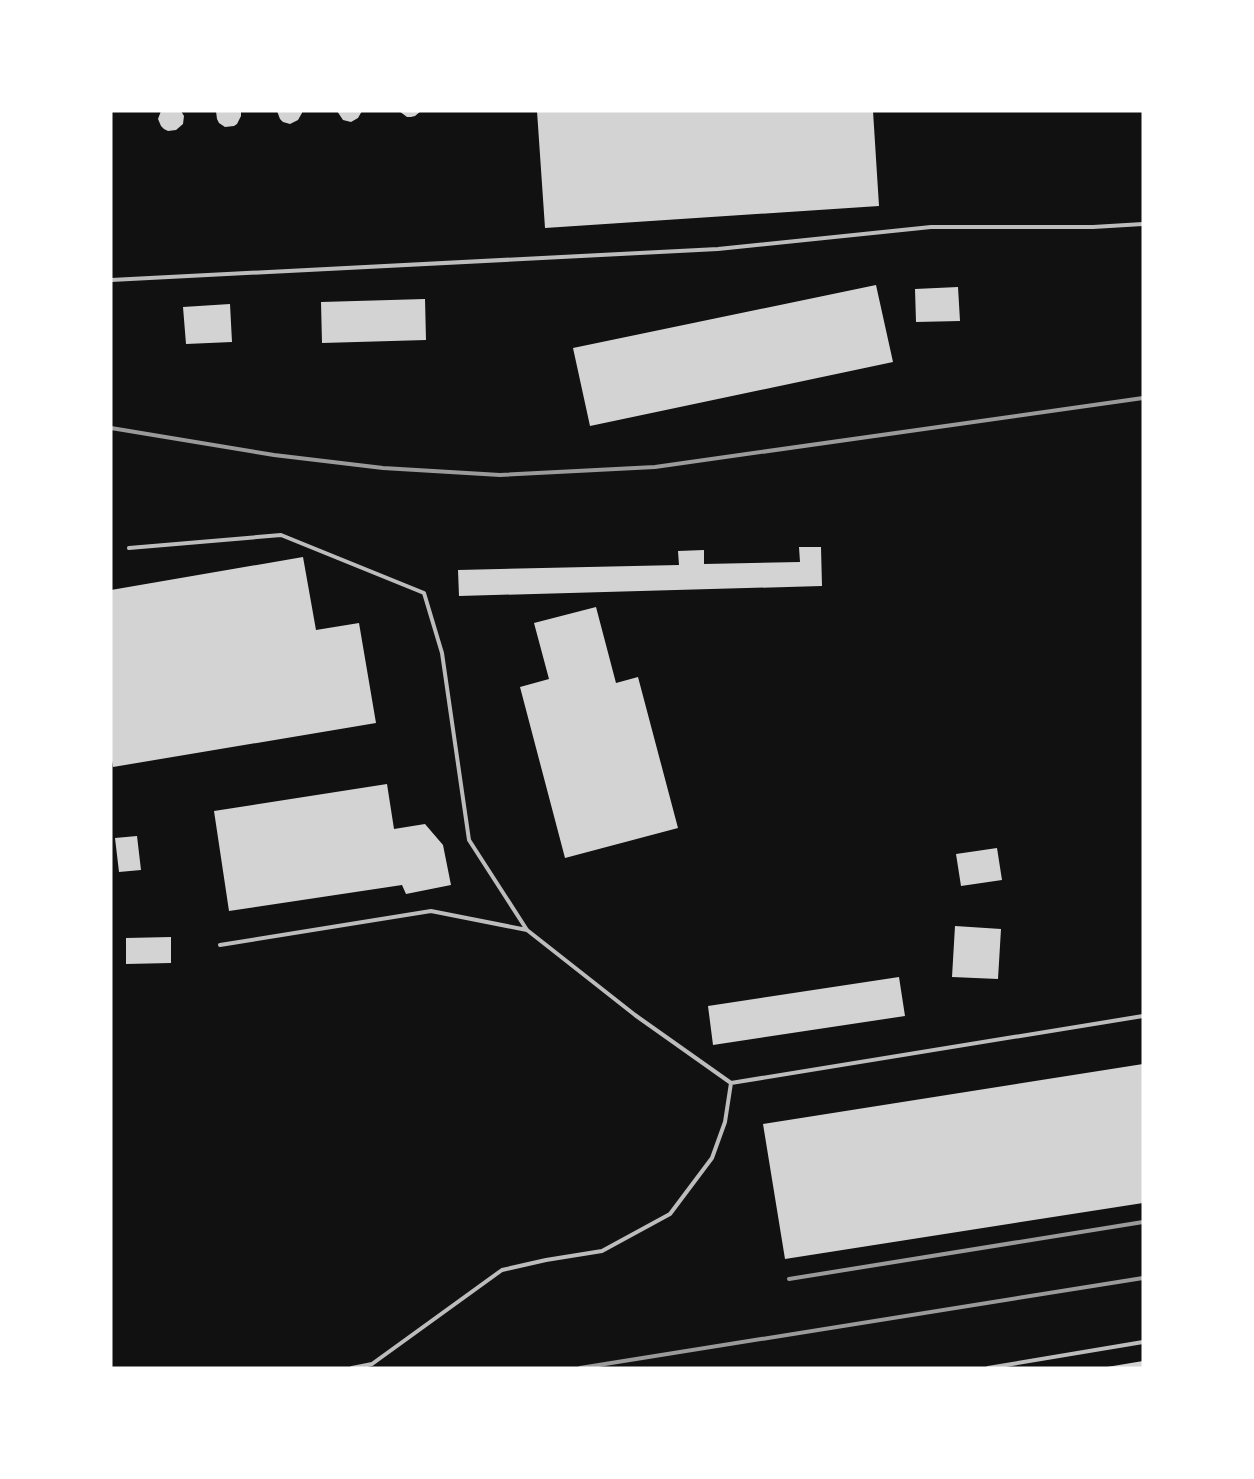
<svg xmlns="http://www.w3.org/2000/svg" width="1254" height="1479" viewBox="0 0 1254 1479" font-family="'Source Serif 4',serif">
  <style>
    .building { fill: #d3d3d3 }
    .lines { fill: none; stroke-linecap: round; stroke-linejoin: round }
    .service { stroke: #bcbcbc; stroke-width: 4 }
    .rail { stroke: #9a9a9a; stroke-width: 4 }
  </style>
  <rect width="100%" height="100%" fill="#111"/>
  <path class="building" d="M 161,111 L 181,111 L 184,116 L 183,124 L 176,130 L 168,131 L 164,129 L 161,126 L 158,119 Z
    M 216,111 L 241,111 L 241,116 L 237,124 L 234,126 L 225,127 L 219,123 L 217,119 Z
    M 277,111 L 302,111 L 302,113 L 298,120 L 290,124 L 283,122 L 280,119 Z
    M 337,111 L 362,111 L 358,118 L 351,122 L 343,120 Z
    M 399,111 L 421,111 L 415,116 L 411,117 L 407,117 Z
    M 537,111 L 873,111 L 879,206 L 545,228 Z
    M 876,285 L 893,362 L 590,426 L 573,348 Z
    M 958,287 L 960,321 L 916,322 L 915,289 Z
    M 425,299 L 426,340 L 322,343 L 321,302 Z
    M 230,304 L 232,342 L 186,344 L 183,307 Z
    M 799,547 L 821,547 L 822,586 L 459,596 L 458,570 L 679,565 L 678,551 L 704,550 L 704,564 L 800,562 Z
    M 303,557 L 316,630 L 359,623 L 376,723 L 113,767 L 111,755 L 111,590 Z
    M 596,607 L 616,683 L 638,677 L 678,828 L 565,858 L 520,687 L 549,679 L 534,623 Z
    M 387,784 L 394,829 L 425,824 L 443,845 L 451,885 L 406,894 L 402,885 L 229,911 L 214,811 Z
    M 137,836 L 141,870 L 119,872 L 115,838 Z
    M 997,848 L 1002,880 L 961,886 L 956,854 Z
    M 955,926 L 1001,929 L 998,979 L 952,977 Z
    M 171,937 L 171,963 L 126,964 L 126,938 Z
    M 899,977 L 905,1016 L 713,1045 L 708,1006 Z
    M 1143,1064 L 1143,1203 L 785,1259 L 763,1124 Z
    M 1143,1361 L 1143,1368 L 1107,1368 L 1107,1367 Z"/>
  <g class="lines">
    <path class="service" d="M 111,280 L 718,249 L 931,227 L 1093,227 L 1143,224
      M 129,548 L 281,535 L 424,593 L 442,653 L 469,840 L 527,930 L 635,1015 L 731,1083 L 1143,1016
      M 220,945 L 431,911 L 527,930
      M 352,1368 L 372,1364 L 502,1270 L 546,1260 L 602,1251 L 670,1214 L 712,1158 L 725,1122 L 731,1083
      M 988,1368 L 1143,1342"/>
    <path class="rail" d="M 111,428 L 274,455 L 383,468 L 500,475 L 655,467 L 1143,398
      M 789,1279 L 1143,1222
      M 580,1368 L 1143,1278"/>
  </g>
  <rect width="1254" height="1479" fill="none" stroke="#ffffff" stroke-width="225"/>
</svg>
